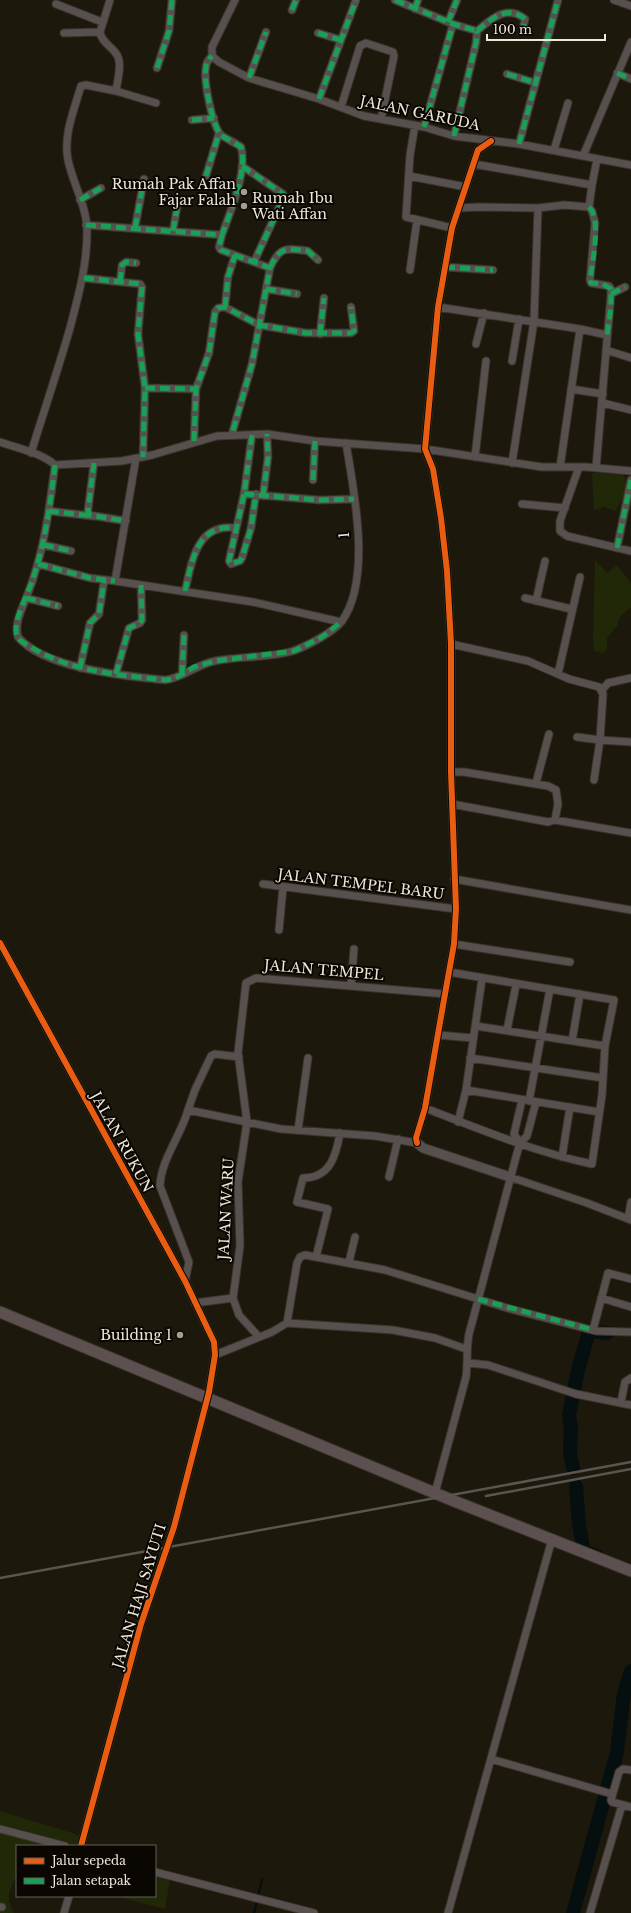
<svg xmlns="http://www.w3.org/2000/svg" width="631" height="1913" viewBox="0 0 631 1913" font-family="'Libre Baskerville',serif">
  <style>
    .green { fill: #202808 }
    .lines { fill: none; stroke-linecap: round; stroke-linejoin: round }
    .stream { stroke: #060f0f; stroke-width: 2.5 }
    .river { stroke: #060f0f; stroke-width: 14 }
    .minor-casing { stroke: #39342b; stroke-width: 9 }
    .tertiary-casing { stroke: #39342b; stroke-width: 11 }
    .secondary-casing { stroke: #39342b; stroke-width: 13 }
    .minor { stroke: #58504e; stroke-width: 7 }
    .tertiary { stroke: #58504e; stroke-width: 9 }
    .secondary { stroke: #5c5150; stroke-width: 11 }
    .rail { stroke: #5b5550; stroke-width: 2.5 }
    .quiet { stroke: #1a9f57; stroke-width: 5; stroke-dasharray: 10 5; stroke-linecap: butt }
    .cycleway-casing { stroke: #0a0601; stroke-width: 8 }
    .cycleway { stroke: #e95d12; stroke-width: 6 }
    .poi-dot { fill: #a59f92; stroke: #0a0601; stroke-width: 1.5 }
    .labels { text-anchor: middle; stroke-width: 4; stroke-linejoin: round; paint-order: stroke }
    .street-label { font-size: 14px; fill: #eee7da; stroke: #0a0601 }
    .poi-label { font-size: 14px; fill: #eee7da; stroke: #0a0601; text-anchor: end }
  </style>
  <rect width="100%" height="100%" fill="#1d180c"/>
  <path class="green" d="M 592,473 L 623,474 C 631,487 623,500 615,511 L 604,507 L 594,510 Z
    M 595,560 L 607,573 L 617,565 L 631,583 L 631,607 L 620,617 L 617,626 L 607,638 L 607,648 L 604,653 L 594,651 L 593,640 Z
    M 0,1811 L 82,1836 L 79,1846 L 17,1846 L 17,1874 L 9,1893 L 9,1903 L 14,1913 L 0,1913 Z
    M 155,1876 L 170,1880 L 165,1909 L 116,1896 L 155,1896 Z"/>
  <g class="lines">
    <path class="stream" d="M 254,1913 L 262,1880"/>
    <path class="river" d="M 573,1468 L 570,1453 L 571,1429 L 569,1415 L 578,1370 L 589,1331 L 607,1333
      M 576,1486 L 579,1525 L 584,1552 L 597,1556
      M 573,1913 L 617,1752 L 624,1693 L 631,1671"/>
    <defs>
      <path id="minor" d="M 110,0 L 100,32 C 101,43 115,48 118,57 C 122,66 117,82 116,91 L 156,103
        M 395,0 L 453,24 L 477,31
        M 614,0 L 631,6
        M 56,4 L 102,22
        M 415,9 L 418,0
        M 292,10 L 296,0
        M 448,22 L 457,0
        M 477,31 C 491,19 507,4 525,19 L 523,28
        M 64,33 L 100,32
        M 318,33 L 341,40
        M 212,56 L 219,62 L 249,78 L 319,99 L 364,116 L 424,127 L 454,136 L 519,144 L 631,165
        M 212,56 L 212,47 L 235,0
        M 157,68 L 169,31 L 172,0
        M 617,73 L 631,79
        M 507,74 L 536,83
        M 249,78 L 266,32
        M 319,99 L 356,0
        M 341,107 L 360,46 L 366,43 L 393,52 L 394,56 L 381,119
        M 192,120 L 214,118
        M 415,125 L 410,155 L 406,217 L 452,228
        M 424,127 L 453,24
        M 454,136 L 476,43 L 477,31
        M 519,144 L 558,0
        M 554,150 L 568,103
        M 583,156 L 631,42
        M 474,164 L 592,185 L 597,159
        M 242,166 L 283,194 L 282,201 L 254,262
        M 206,176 L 219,133
        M 409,176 L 466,187
        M 80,200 L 101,188
        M 589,207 L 592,185
        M 459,208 L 479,207 L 538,208 L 564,205 L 589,207 L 592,211 L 595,223 L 590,280 L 591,283 L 609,286 L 611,289 L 611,294 L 596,468
        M 86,225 L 222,235 C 230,212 248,171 241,147 C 236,143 222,137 220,134 C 212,123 203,80 206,67 C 206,63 209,59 212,56
        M 135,228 L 144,179
        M 173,231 L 177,208
        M 222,235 L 219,247 L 221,250 L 270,268 L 252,364 L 232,434
        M 445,267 L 493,270
        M 270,268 C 280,246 286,248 308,251 L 318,260
        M 410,270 L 417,220
        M 84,278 L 140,284 L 142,287 L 138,334 L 145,388 L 143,457
        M 120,282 L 122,265 L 126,262 L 136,263
        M 266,289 L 297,294
        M 611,294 L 625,287
        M 225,307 L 228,277 L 235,255
        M 438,307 L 580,329 L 560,467
        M 580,329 L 607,335
        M 320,334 L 324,298
        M 476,344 L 484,313
        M 606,350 L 631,358
        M 512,361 L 519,319
        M 145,388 L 196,389 L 209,353 L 215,312 L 218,308 L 225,307 L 259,325 L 306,333 L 351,333 L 354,331 L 351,307
        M 571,389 L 603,394
        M 603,403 L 631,410
        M 252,435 L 244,494 L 229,561 L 231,564 L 240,561 L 242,558 L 251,528 L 256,494
        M 194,441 L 196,389
        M 0,442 C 17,448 42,453 55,465 L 122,461 L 152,455 L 217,436 L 267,434 L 315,441 L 425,449 L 542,467 L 586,467 L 631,471
        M 31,453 C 44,411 58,370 70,328 C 78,297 87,266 87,233 C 88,209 73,184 68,160 C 63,136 74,110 81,86 L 86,85 L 116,91
        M 475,457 L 486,361
        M 136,458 L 115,581 L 253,602 L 341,622
        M 94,463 L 88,510 L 89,515 L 126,521
        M 512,463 L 534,321 L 538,208
        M 55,465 C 49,511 44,553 27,596 C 22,609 14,623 18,637 C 45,669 126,676 165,680 C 183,678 197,664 215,661 C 241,656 269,658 293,651 C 307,646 334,632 342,621 C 372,578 354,492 346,443
        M 579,467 L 560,521 L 560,531 L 567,536 L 631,551
        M 313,480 L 315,441
        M 244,494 L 320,500 L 354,499
        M 263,496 L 268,457 L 267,434
        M 522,504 L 565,508
        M 49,511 L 92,516
        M 44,545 L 71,551
        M 617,548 L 631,480
        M 38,564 L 90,578 L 115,581
        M 185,591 C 192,562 196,523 236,528
        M 26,598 L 58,606
        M 525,598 L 571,609
        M 536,601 L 545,561
        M 451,644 L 528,661 L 569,679 L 599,687 L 603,694 L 600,740 L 631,742
        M 80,668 L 90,623 L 99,614 L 104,581
        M 116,674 L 129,628 L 140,623 L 142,620 L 141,585
        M 558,674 L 580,577
        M 182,675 L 184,635
        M 602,690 L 608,683 L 631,678
        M 577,737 L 600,740 L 594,780
        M 451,772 L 464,772 L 548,786 L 556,790 L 558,804 L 555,820
        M 536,783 L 549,734
        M 452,804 L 548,822 L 555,820 L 631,833
        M 454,879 L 631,910
        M 263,884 L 456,909
        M 279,930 L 283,887
        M 0,943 L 185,1281 L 214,1342 L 215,1355 L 209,1392 L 174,1527 L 141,1624 L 81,1846
        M 454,944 L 570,962
        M 351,985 L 354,949
        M 476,1026 L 605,1046
        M 507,1030 L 516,985
        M 438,1035 L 473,1038
        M 572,1041 L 580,994
        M 470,1058 L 603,1078
        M 466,1090 L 599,1112
        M 529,1101 L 550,989
        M 425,1108 C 479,1129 535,1152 592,1164 L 602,1095 L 605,1046 L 614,1000 L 449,972
        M 188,1110 L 195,1090 L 211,1056 L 215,1054 L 239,1057
        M 458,1122 L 466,1090 L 482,979
        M 298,1130 L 308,1058
        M 520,1143 L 514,1134 L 522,1100
        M 562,1157 L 570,1107
        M 389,1177 L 398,1139
        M 510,1177 L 587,1203 L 631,1220
        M 628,1219 L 631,1202
        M 316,1257 L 328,1209 L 297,1202 L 303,1178 C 330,1178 336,1156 340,1133
        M 349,1262 L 355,1237
        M 185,1281 L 189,1262 L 160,1186 C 161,1159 181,1136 188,1110 L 281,1129 L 375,1136 L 417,1143 L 416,1138 L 425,1108 L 445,994 L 454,944 L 456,909 L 451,772 L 451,644 L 447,571 L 441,518 L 433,469 L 425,449 L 438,307 L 452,228 L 478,150 L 491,141
        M 601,1298 L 631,1307
        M 195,1303 L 233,1298
        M 287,1323 L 297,1263 L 300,1257 L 305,1255 L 385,1270 L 507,1308 L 596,1331 L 631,1332
        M 593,1330 L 608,1273 L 631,1279
        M 259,1337 L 239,1315 L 233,1298 L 240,1246 L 238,1182 L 247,1122 L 238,1053 L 246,983 L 256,978 L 445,994
        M 215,1355 L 272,1332 L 287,1323 L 393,1330 L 435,1338 L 466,1349
        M 468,1363 L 488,1365 L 576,1394 L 631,1405
        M 621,1402 L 625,1382 L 631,1378
        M 435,1493 L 466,1377 C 468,1363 466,1349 469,1334 L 516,1157 L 520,1143 L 527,1136 L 536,1102
        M 491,1759 L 612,1794
        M 631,1770 L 623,1769 L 619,1772 L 611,1800 L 612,1802 L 631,1807
        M 0,1829 L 65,1846
        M 155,1872 L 314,1913
        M 0,1907 L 2,1907
        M 64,1913 L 69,1896
        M 448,1913 L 552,1539
        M 590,1913 L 622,1805"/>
      <path id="tertiary" d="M 417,1143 L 423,1148 L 510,1177"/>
      <path id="secondary" d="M 0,1312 L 454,1501 L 631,1571"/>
    </defs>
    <use href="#minor" class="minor-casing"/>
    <use href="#tertiary" class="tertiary-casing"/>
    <use href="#secondary" class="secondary-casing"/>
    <use href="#minor" class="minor"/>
    <use href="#tertiary" class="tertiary"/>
    <use href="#secondary" class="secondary"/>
    <path class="rail" d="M 486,1496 L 631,1469
      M 0,1578 L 631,1462"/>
    <path class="quiet" d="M 395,0 L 453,24 L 477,31
      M 415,9 L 418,0
      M 292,10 L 296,0
      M 448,22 L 457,0
      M 477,31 C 491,19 507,4 525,19 L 523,28
      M 318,33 L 341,40
      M 157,68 L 169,31 L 172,0
      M 617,73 L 631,79
      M 507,74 L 536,83
      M 249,78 L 266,32
      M 319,99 L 356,0
      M 192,120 L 214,118
      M 424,127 L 453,24
      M 454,136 L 476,43 L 477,31
      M 519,144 L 558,0
      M 242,166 L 283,194 L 282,201 L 254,262
      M 206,176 L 219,133
      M 80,200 L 101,188
      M 589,207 C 602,219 592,263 590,280 L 591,283 L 603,284 L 611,289 L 611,307 L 607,335
      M 86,225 L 222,235 C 230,212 248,171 241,147 C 236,143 222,137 220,134 C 212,123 203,80 206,67 C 206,63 209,59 212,56
      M 135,228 L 144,179
      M 173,231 L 177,208
      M 222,235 L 219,247 L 221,250 L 270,268 L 252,364 L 232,434
      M 445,267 L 493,270
      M 270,268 C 280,246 286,248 308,251 L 318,260
      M 84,278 L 140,284 L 142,287 L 138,334 L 145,388 L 143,457
      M 120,282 L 122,265 L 126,262 L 136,263
      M 266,289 L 297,294
      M 611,294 L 625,287
      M 225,307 L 228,277 L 235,255
      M 320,334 L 324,298
      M 145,388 L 196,389 L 209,353 L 215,312 L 218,308 L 225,307 L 259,325 L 306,333 L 351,333 L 354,331 L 351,307
      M 252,435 L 244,494 L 229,561 L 231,564 L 240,561 L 242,558 L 251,528 L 256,494
      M 194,441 L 196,389
      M 94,463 L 88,510 L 89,515 L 126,521
      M 55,465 C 50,506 45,545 31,584 C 27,596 12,623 17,636 C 19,641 26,644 31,647 C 71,672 120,675 165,680 L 174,679 L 194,667 L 215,661 L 294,651 L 322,637 L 341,622
      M 313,480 L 315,441
      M 244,494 L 320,500 L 354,499
      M 263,496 L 268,457 L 267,434
      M 49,511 L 92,516
      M 44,545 L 71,551
      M 617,548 L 631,480
      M 38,564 L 90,578 L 115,581
      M 185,591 C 192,562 196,523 236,528
      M 26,598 L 58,606
      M 80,668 L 90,623 L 99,614 L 104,581
      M 116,674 L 129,628 L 140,623 L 142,620 L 141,585
      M 182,675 L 184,635
      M 478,1299 L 593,1330"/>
    <defs>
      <path id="cycleway" d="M 0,943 L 185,1281 L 214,1342 L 215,1355 L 209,1392 L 174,1527 L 141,1624 L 81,1846
        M 417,1143 L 416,1138 L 425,1108 L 445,994 L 454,944 L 456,909 L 451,772 L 451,644 L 447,571 L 441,518 L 433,469 L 425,449 L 438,307 L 452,228 L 478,150 L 491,141"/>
    </defs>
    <use href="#cycleway" class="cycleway-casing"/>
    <use href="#cycleway" class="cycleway"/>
  </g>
  <g class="poi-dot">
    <circle cx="244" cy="192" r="4"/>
    <circle cx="244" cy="206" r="4"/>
    <circle cx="180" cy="1335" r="4"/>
  </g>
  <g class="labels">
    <g class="street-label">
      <text transform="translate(420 113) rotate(12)" y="5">JALAN GARUDA</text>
      <text transform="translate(344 535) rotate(-95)" y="5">1</text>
      <text transform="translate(361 884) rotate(7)" y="5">JALAN TEMPEL BARU</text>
      <text transform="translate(324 970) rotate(5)" y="5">JALAN TEMPEL</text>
      <text transform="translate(122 1142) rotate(61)" y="5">JALAN RUKUN</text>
      <text transform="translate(226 1209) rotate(-87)" y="5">JALAN WARU</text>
      <text transform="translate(139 1596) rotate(-73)" y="5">JALAN HAJI SAYUTI</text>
    </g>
    <g class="poi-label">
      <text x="236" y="189">Rumah Pak Affan<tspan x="236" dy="16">Fajar Falah</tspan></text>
      <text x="252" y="203" text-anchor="start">Rumah Ibu<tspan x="252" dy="16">Wati Affan</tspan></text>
      <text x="172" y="1340">Building 1</text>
    </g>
  </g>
  <rect x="16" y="1845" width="140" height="52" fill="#0a0601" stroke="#656058"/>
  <rect x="24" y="1858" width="20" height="6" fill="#e95d12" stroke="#656058"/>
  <text x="52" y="1865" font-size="12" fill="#eee7da">Jalur sepeda</text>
  <rect x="24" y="1878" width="20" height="6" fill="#1a9f57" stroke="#656058"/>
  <text x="52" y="1885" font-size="12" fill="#eee7da">Jalan setapak</text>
  <path d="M487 34v6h118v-6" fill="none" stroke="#eee7da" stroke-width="2"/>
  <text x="493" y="34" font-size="12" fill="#eee7da" stroke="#0a0601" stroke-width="3" paint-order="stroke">100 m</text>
</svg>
